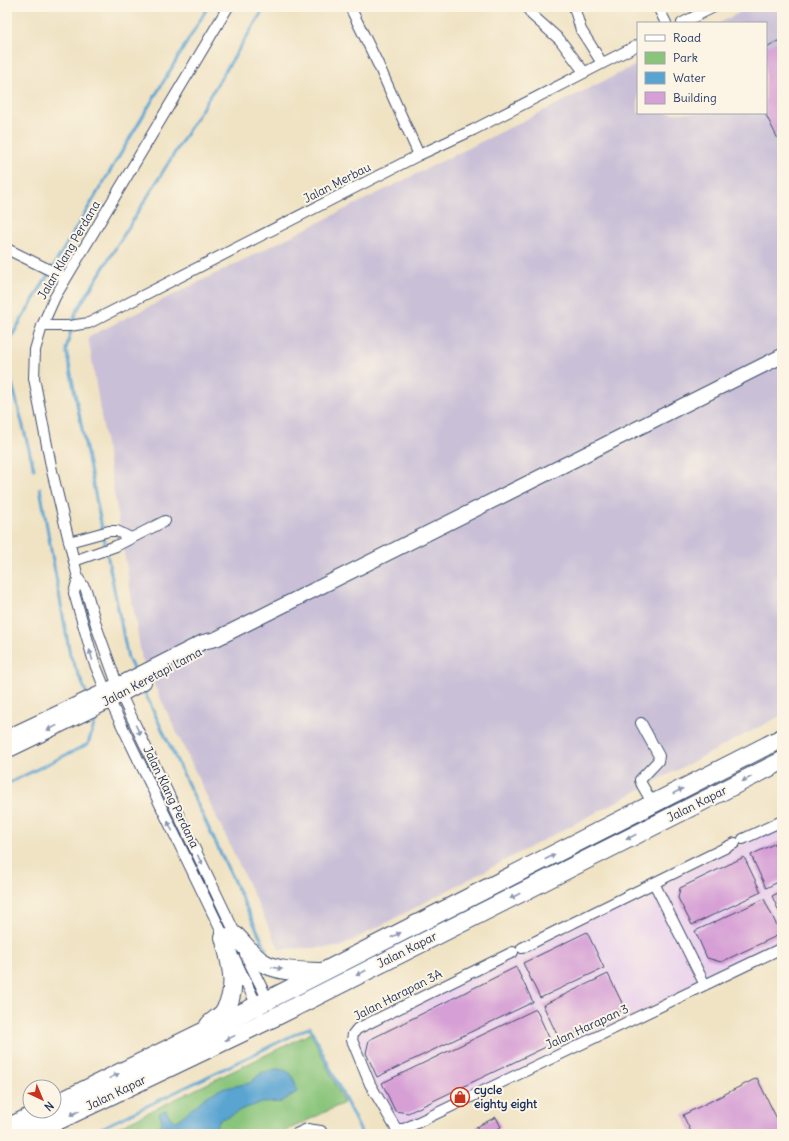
<svg xmlns="http://www.w3.org/2000/svg" width="789" height="1141" viewBox="0 0 789 1141" font-family="Delius,sans-serif">
  <style>
    .built { fill: #e9d1ed }
    .industrial { fill: #c9bfd7 }
    .green { fill: #8ac57b; stroke: #527a6c }
    .water { fill: #5aa4d2; stroke: #3a6a98 }
    .lines { fill: none; stroke-linecap: round; stroke-linejoin: round }
    .stream { stroke: #5aa4d2; stroke-width: 3 }
    .building { fill: #d69fd5 }
    .street-casing { stroke: #3b4a6d; stroke-width: 12 }
    .secondary-casing { stroke: #3b4a6d; stroke-width: 16 }
    .highway-casing { stroke: #3b4a6d; stroke-width: 20 }
    .street { stroke: #fff; stroke-width: 10 }
    .secondary { stroke: #fff; stroke-width: 14 }
    .highway { stroke: #fff; stroke-width: 18 }
    .oneway { fill: #8d97ae }
    .labels { text-anchor: middle; stroke-width: 4; stroke-linejoin: round; paint-order: stroke }
    .street-label { font-size: 12px; fill: #1b2f5e; stroke: #fcf5e5 }
    .poi-label { font-size: 12px; font-weight: bold; fill: #1b2f5e; stroke: #fcf5e5; text-anchor: start }
  </style>
  <rect width="100%" height="100%" fill="#fcf5e5"/>
  <filter id="ink" filterUnits="userSpaceOnUse"><feTurbulence type="fractalNoise" baseFrequency=".025" numOctaves="2"/><feDisplacementMap in="SourceGraphic" scale="8" xChannelSelector="R" yChannelSelector="G"/><feConvolveMatrix kernelMatrix="1 2 1 2 8 2 1 2 1" color-interpolation-filters="sRGB"/></filter>
  <filter id="wash" filterUnits="userSpaceOnUse"><feTurbulence type="fractalNoise" baseFrequency=".012" numOctaves="4" result="noise"/><feDisplacementMap in="SourceGraphic" scale="16" xChannelSelector="R" yChannelSelector="G"/><feGaussianBlur stdDeviation="0.9" result="paint"/><feColorMatrix in="noise" values="0 0 0 0 0 0 0 0 0 0 0 0 0 0 0 0 0 1.4 0 .05"/><feComposite in="paint" operator="in"/></filter>
  <g filter="url(#wash)">
    <rect width="100%" height="100%" fill="#f0e3c4"/>
    <path class="built" d="M 782,825 L 782,944 L 402,1126 L 397,1124 L 371,1078 L 357,1040 L 359,1033 Z"/>
    <path class="industrial" d="M 751,7 L 782,7 L 782,715 L 340,947 L 279,949 L 142,659 L 88,337 L 638,64 L 638,113 L 766,113 L 766,23 L 719,23 Z"/>
    <path class="green" d="M 311,1033 L 344,1103 L 279,1134 L 104,1134 Z"/>
    <path class="water" d="M 276,1069 C 293,1070 294,1077 297,1092 L 281,1102 L 262,1103 L 242,1109 L 229,1117 L 220,1119 L 212,1134 L 137,1134 L 149,1132 L 156,1133 L 162,1121 L 159,1113 L 166,1110 L 172,1120 L 177,1121 L 207,1096 L 221,1089 L 250,1083 L 261,1073 Z"/>
    <g class="lines">
      <path class="stream" d="M 7,344 L 208,7
        M 7,364 L 34,469
        M 40,488 L 70,655 L 87,694
        M 135,673 L 128,658 L 66,349 L 76,312 L 265,7
        M 142,687 L 266,949
        M 7,784 L 88,744 L 97,716 L 95,712
        M 89,1134 L 310,1027 L 362,1134"/>
    </g>
    <g id="blocks">
      <path class="building" d="M 782,39 L 782,147 L 765,113 L 766,47 Z
        M 782,840 L 782,880 L 766,888 L 751,855 Z
        M 744,857 L 761,892 L 692,925 L 678,898 L 680,888 Z
        M 782,891 L 782,918 L 772,896 Z
        M 764,899 L 781,934 L 721,962 L 707,958 L 695,931 Z
        M 587,932 L 604,968 L 540,998 L 523,963 Z
        M 516,967 L 533,1002 L 377,1077 L 366,1053 L 369,1040 Z
        M 608,974 L 625,1009 L 560,1041 L 543,1005 Z
        M 536,1009 L 552,1044 L 408,1113 L 395,1111 L 382,1083 Z
        M 757,1078 L 782,1129 L 782,1134 L 692,1134 L 683,1115 Z
        M 496,1117 L 501,1127 L 487,1134 L 480,1134 L 476,1127 Z"/>
    </g>
  </g>
  <g filter="url(#ink)">
    <use href="#blocks" fill-opacity="0" stroke="#3b4a6d" stroke-width="1"/>
    <g class="lines">
      <defs>
        <path id="street" d="M 228,7 L 55,297 L 42,326 L 35,350 L 34,378 L 52,471 L 78,578 L 86,590 L 97,628 L 121,695 L 238,939
          M 350,7 L 378,64 L 419,155
          M 527,7 L 532,15 L 560,40 L 584,72
          M 574,7 L 581,30 L 602,63
          M 658,7 L 666,23
          M 682,23 L 714,7
          M 7,249 L 66,278
          M 42,326 L 69,326 L 89,323 L 419,155 L 473,130 L 638,45
          M 69,542 L 109,531 L 117,531 L 131,538
          M 74,561 L 116,546 L 165,521
          M 78,578 L 74,593 L 94,662 L 110,701 L 226,941
          M 641,723 L 659,756 L 658,761 L 640,780 L 642,785 L 653,804
          M 743,839 L 782,821
          M 654,883 L 705,985
          M 522,948 L 735,843
          M 513,952 L 357,1029 L 353,1034 L 352,1040 L 370,1084 L 395,1127 L 399,1129 L 404,1129 L 782,948
          M 245,954 L 270,1004
          M 235,959 L 259,1010
          M 296,1134 L 307,1129 L 321,1131 L 322,1134"/>
        <path id="secondary" d="M 7,737 L 126,681 L 203,642 L 216,639 L 782,356
          M 7,749 L 11,749 L 110,701 L 144,682"/>
        <path id="highway" d="M 236,936 C 244,944 252,956 262,962 C 279,973 304,971 323,972
          M 209,1025 C 213,1021 219,1017 223,1013 C 240,990 230,961 224,937
          M 54,1105 L 268,1000 L 782,738
          M 7,1128 L 42,1111
          M 30,1134 L 279,1015 L 782,761"/>
      </defs>
      <use href="#street" class="street-casing"/>
      <use href="#secondary" class="secondary-casing"/>
      <use href="#highway" class="highway-casing"/>
      <use href="#street" class="street"/>
      <use href="#secondary" class="secondary"/>
      <use href="#highway" class="highway"/>
    </g>
    <defs><path id="oneway-solid" d="M-6-.8H1V-3.2L6.5 0L1 3.2V.8H-6Z"/></defs>
    <g class="oneway">
      <use href="#oneway-solid" transform="translate(91 655) rotate(-106)"/>
      <use href="#oneway-solid" transform="translate(52 728) rotate(154)"/>
      <use href="#oneway-solid" transform="translate(138 730) rotate(64)"/>
      <use href="#oneway-solid" transform="translate(747 779) rotate(153)"/>
      <use href="#oneway-solid" transform="translate(678 791) rotate(-27)"/>
      <use href="#oneway-solid" transform="translate(170 826) rotate(-116)"/>
      <use href="#oneway-solid" transform="translate(631 837) rotate(153)"/>
      <use href="#oneway-solid" transform="translate(550 857) rotate(-27)"/>
      <use href="#oneway-solid" transform="translate(200 860) rotate(64)"/>
      <use href="#oneway-solid" transform="translate(515 896) rotate(153)"/>
      <use href="#oneway-solid" transform="translate(396 935) rotate(-27)"/>
      <use href="#oneway-solid" transform="translate(277 968) rotate(10)"/>
      <use href="#oneway-solid" transform="translate(361 973) rotate(153)"/>
      <use href="#oneway-solid" transform="translate(230 1038) rotate(154)"/>
      <use href="#oneway-solid" transform="translate(114 1076) rotate(-26)"/>
      <use href="#oneway-solid" transform="translate(75 1113) rotate(154)"/>
    </g>
  </g>
  <defs>
    <symbol id="shop-ring" viewBox="-11 -11 22 22"><circle r="9.5" fill="#fcf5e5" stroke="#c8321e" stroke-width="1.5"/><path d="M-5-2.5h2.3a2.7 3.5 0 0 1 5.4 0H5L5.5 6h-11ZM-1.5-2.5h3a1.5 2.3 0 0 0-3 0Z" fill="#c8321e"/></symbol>
  </defs>
  <g fill-rule="evenodd">
    <use href="#shop-ring" x="449" y="1086" width="22" height="22"/>
  </g>
  <g class="labels">
    <g class="street-label">
      <text transform="translate(337 183) rotate(-27)" y="4">Jalan Merbau</text>
      <text transform="translate(69 250) rotate(-60)" y="4">Jalan Klang Perdana</text>
      <text transform="translate(152 677) rotate(-28)" y="4">Jalan Keretapi Lama</text>
      <text transform="translate(171 797) rotate(64)" y="4">Jalan Klang Perdana</text>
      <text transform="translate(697 804) rotate(-27)" y="4">Jalan Kapar</text>
      <text transform="translate(407 950) rotate(-27)" y="4">Jalan Kapar</text>
      <text transform="translate(398 995) rotate(-27)" y="4">Jalan Harapan 3A</text>
      <text transform="translate(587 1027) rotate(-25)" y="4">Jalan Harapan 3</text>
      <text transform="translate(116 1093) rotate(-26)" y="4">Jalan Kapar</text>
    </g>
    <g class="poi-label">
      <text x="474" y="1094">cycle<tspan x="474" dy="14">eighty eight</tspan></text>
    </g>
  </g>
  <rect width="789" height="1141" fill="none" stroke="#fcf5e5" stroke-width="24"/>
  <rect x="637" y="22" width="130" height="92" fill="#fcf5e5" stroke="#a2a6af"/>
  <rect x="645" y="35" width="20" height="6" fill="#ffffff" stroke="#a2a6af"/>
  <text x="673" y="42" font-size="12" fill="#1b2f5e">Road</text>
  <rect x="645" y="52" width="20" height="12" fill="#8ac57b" stroke="#a2a6af"/>
  <text x="673" y="62" font-size="12" fill="#1b2f5e">Park</text>
  <rect x="645" y="72" width="20" height="12" fill="#5aa4d2" stroke="#a2a6af"/>
  <text x="673" y="82" font-size="12" fill="#1b2f5e">Water</text>
  <rect x="645" y="92" width="20" height="12" fill="#d69fd5" stroke="#a2a6af"/>
  <text x="673" y="102" font-size="12" fill="#1b2f5e">Building</text>
  <g transform="translate(42 1099) rotate(136)"><circle r="19" fill="#fcf5e5" stroke="#a2a6af"/>
  <path d="M0-3L7 15L0 10L-7 15Z" fill="#c8321e"/>
  <text y="-6" font-size="11" font-weight="bold" text-anchor="middle" fill="#1b2f5e">N</text>
  </g>
</svg>
